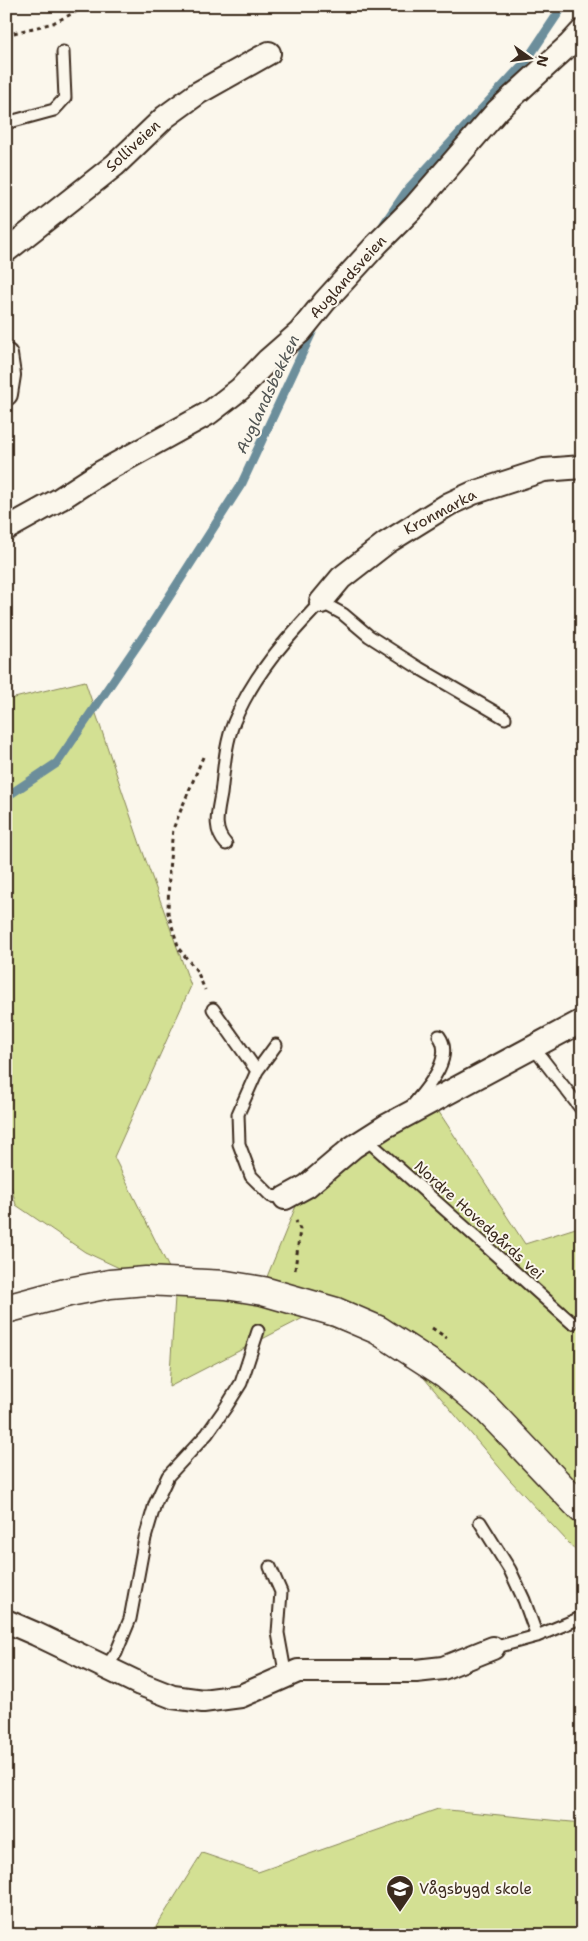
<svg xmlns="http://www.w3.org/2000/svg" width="588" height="1941" viewBox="0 0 588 1941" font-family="'Shantell Sans',sans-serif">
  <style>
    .green { fill: #d3e093; stroke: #878558 }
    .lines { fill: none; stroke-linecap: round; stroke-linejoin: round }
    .stream { stroke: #6c8e9b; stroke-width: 9 }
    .service-casing { stroke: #3b2a1e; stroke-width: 15 }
    .minor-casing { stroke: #3b2a1e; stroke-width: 26 }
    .tertiary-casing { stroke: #3b2a1e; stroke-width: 31 }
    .path { stroke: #3b2a1e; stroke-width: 3; stroke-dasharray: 4 4; stroke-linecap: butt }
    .service { stroke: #fbf7ec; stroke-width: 11 }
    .minor { stroke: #fbf7ec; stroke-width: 22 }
    .tertiary { stroke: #fbf7ec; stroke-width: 28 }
    .labels { text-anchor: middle; stroke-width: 4; stroke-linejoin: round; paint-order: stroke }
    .street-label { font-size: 15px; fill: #3b2a1e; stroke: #fbf7ec }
    .poi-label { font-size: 15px; fill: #3b2a1e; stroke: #fbf7ec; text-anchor: start }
    .water-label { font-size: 16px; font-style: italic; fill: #505452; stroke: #fbf7ec }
  </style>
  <rect width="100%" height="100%" fill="#fbf7ec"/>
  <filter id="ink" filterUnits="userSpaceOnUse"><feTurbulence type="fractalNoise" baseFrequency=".02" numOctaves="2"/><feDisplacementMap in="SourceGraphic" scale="10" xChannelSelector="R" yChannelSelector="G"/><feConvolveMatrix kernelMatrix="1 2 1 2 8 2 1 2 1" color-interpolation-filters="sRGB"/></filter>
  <g filter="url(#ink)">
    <path class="green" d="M 85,681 L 140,844 L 191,986 L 114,1157 L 176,1282 L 262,1289 L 305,1184 L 437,1109 L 525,1244 L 582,1226 L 582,1557 L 510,1480 L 403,1353 L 305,1317 L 169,1387 L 176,1282 L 145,1280 L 85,1252 L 16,1205 L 6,1166 L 6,700 Z
      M 438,1809 L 582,1823 L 582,1935 L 151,1935 L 202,1853 L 258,1872 Z"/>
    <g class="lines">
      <path class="stream" d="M 384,224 L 408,189 L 526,61 L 563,6
        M 6,797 L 57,763 L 151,625 L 242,483 L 313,330"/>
      <defs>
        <path id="service" d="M 6,123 L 54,110 L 65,98 L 63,52
          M 226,844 C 212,829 218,812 221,794 C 224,770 225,744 234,722 C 253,675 287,638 321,602 L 343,614 L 369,636 L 419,668 L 505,718
          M 213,1009 L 257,1071
          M 276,1045 L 257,1071 L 238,1114 L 239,1144 L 251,1176 L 271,1196 L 285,1198
          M 533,1047 L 582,1110
          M 412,1106 C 426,1089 455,1058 439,1036
          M 366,1139 L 572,1323
          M 480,1522 L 510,1570 L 524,1600 L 537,1636
          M 270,1567 L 281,1592 L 278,1633 L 286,1677
          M 493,1648 L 537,1636 L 578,1619
          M 106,1667 L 116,1653 L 130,1619 L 145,1538 L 155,1504 L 168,1476 L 207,1434 L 226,1407 L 241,1383 L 258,1331"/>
        <path id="minor" d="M 6,251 L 115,165 L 165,117 L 198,93 L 269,53
          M 6,355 L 9,375 L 6,394
          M 6,529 L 60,499 L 100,473 L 209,413 L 240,389 L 268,360 L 300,332 L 325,301 L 377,244 L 414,207 L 498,110 L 570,44 L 582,31
          M 321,602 L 341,578 L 386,543 L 449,504 L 473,493 L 544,470 L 582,467
          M 285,1198 L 307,1186 L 353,1147 L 386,1126 L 582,1021
          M 6,1621 L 36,1634 L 140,1684 L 173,1697 L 203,1701 L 241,1696 L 298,1671 L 416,1671 L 443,1668 L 493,1648"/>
        <path id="tertiary" d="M 6,1309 L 69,1292 L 110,1284 L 146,1281 L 226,1285 L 263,1291 L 336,1312 L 378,1330 L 446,1374 L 484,1406 L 582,1509"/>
      </defs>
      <use href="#service" class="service-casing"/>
      <use href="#minor" class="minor-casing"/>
      <use href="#tertiary" class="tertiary-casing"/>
      <path class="path" d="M 6,35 L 53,23 L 88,6
        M 203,757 L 173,829 L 169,870 L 168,913 L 179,949 L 197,971 L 205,990
        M 295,1270 L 300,1229 L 296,1221
        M 432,1328 L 447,1338"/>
      <use href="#service" class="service"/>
      <use href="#minor" class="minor"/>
      <use href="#tertiary" class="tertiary"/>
    </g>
  </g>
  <defs>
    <symbol id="school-pin" viewBox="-11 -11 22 30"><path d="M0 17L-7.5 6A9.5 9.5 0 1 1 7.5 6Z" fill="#3b2a1e" stroke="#fbf7ec"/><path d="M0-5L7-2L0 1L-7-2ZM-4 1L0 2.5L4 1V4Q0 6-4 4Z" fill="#fff"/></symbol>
  </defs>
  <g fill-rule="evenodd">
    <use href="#school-pin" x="384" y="1873" width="32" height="43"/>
  </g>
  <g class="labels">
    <g class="street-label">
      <text transform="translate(133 146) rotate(-43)" y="5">Solliveien</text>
      <text transform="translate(348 277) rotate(-48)" y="5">Auglandsveien</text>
      <text transform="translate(440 512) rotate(-28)" y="5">Kronmarka</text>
      <text transform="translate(479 1220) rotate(42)" y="5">Nordre Hovedgårds vei</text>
    </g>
    <g class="poi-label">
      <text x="419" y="1894">Vågsbygd skole</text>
    </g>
    <g class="water-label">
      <text transform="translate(267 394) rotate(-65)" y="6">Auglandsbekken</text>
    </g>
  </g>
  <rect width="588" height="1941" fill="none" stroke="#fbf7ec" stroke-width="25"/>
  <rect x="12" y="12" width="563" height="1916" fill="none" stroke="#3b2a1e" stroke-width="2" filter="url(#ink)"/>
  <g transform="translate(530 58) rotate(104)" stroke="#fbf7ec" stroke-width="4" paint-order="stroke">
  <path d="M0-4L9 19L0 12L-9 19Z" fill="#3b2a1e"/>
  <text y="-8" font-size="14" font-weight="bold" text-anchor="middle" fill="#3b2a1e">N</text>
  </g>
</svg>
